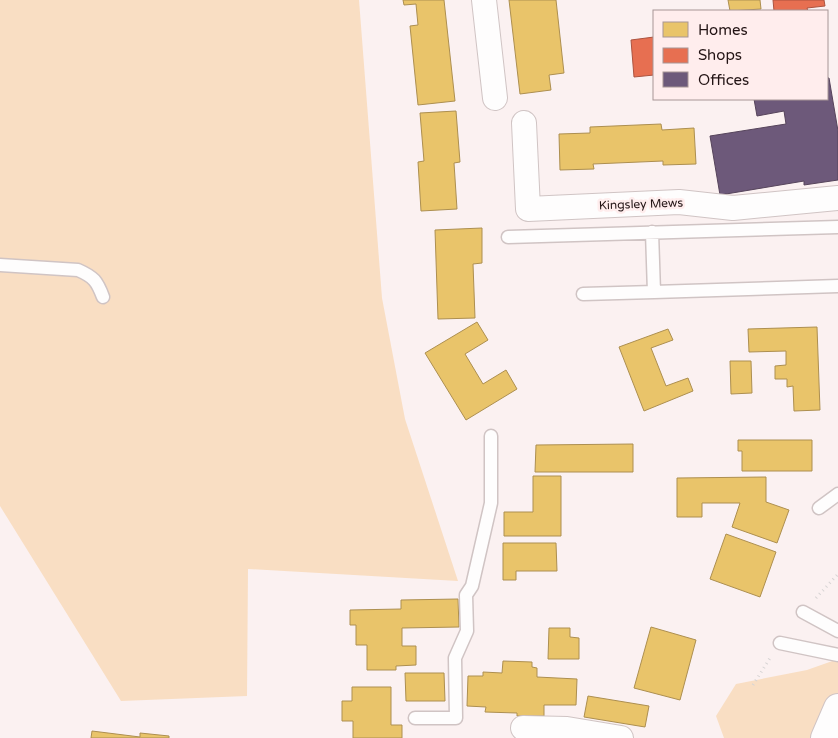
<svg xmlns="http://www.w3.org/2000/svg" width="838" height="738" viewBox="0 0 838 738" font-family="'Varela Round',sans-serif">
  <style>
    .green { fill: #f9dec3 }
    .homes { fill: #e9c46a; stroke: #ad8f50 }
    .shops { fill: #e76f51; stroke: #ac533f }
    .offices { fill: #6d597a; stroke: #56445b }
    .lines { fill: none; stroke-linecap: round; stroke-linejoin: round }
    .service-casing { stroke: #d0c4c4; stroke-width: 15 }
    .minor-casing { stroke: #d0c4c4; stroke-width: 26 }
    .secondary-casing { stroke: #d0c4c4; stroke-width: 30 }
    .path { stroke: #d7d4d4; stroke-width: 3; stroke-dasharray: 1 4; stroke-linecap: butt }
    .service { stroke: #fefdfd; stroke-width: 12 }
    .minor { stroke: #fefdfd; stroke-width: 24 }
    .secondary { stroke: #fefdfd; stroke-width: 28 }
    .labels { text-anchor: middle; stroke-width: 5; stroke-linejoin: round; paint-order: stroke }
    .street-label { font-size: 12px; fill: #221314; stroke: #ffeded }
  </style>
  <rect width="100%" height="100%" fill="#fbf1f1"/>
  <path class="green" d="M 0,0 L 359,0 L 382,298 L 405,419 L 458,581 L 248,569 L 247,696 L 121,701 L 0,506 Z
    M 838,659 L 838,738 L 724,738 L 716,716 L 736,684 L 807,670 Z"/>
  <path class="homes" d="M 403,0 L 444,0 L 455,101 L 418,105 L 410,26 L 418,25 L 416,4 L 404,5 Z
    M 509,0 L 556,0 L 564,73 L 549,75 L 551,90 L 520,94 Z
    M 728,0 L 760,0 L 761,9 L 730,11 Z
    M 456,111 L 460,162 L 454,163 L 457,209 L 421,211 L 418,162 L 424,161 L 420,113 Z
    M 661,124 L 662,130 L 694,128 L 696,164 L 663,165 L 663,161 L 593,164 L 594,169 L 560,170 L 559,134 L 590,133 L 590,127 Z
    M 482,228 L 482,263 L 473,264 L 475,318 L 438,319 L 435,230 Z
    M 477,322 L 488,340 L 465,354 L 483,384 L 506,370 L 517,389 L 466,420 L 425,353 Z
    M 817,327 L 820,410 L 794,411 L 793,386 L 787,387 L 787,379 L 775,379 L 775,366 L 786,365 L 786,351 L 749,352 L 748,329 Z
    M 668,329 L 673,340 L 651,348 L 666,386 L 688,378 L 693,391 L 644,411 L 619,347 Z
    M 730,361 L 751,361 L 752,393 L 731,394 Z
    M 738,440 L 812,440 L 812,471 L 742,471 L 742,451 L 738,451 Z
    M 633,444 L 633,472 L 535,472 L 536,445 Z
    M 533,476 L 561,476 L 561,536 L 504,536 L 504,512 L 533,512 Z
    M 766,477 L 766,502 L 789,510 L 777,543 L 732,527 L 740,503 L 702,503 L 702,517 L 677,517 L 677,478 Z
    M 726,534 L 776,552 L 760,597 L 710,579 Z
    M 503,543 L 556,543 L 557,571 L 516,571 L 516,580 L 503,580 Z
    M 458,599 L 459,627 L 402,628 L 402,646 L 416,646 L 416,665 L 396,666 L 396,670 L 367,670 L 367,645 L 356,645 L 356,625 L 350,625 L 350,610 L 401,609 L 401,600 Z
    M 651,627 L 696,640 L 680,700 L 634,688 Z
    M 549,628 L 570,628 L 570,637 L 579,638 L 579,659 L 548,659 Z
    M 503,661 L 532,662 L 532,667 L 537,668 L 537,677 L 577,679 L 576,705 L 544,705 L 544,716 L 517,716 L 517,713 L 485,712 L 486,707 L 467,706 L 468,676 L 483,676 L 483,672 L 502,673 Z
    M 405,673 L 444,673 L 445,701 L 406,701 Z
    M 352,687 L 391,687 L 391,725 L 402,725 L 402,738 L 353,738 L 353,721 L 342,721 L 342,701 L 352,701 Z
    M 588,696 L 649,706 L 645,727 L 584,717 Z
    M 92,731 L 140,737 L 140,733 L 169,736 L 169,738 L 91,738 Z"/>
  <path class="shops" d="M 773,0 L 824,0 L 825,6 L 807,8 L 808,11 L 774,11 Z
    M 654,37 L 654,75 L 634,77 L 631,40 Z"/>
  <path class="offices" d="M 827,78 L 829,78 L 838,131 L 838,180 L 804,185 L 804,181 L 720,195 L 710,136 L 786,124 L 784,111 L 757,116 L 754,99 L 827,99 Z"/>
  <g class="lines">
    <defs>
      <path id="service" d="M 652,232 L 654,292 L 838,286
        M 508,237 L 838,227
        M 0,265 L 78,270 C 94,277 97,281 103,297
        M 583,294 L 654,292
        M 819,508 L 838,494
        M 803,612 L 838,631
        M 780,643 L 838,655
        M 415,718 L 456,718 L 455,658 L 467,631 L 466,595 L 472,586 L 491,503 L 491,436"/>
      <path id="minor" d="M 484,0 L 495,98
        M 524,123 L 528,209 L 679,202 L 733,208 L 838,198
        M 523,728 L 567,729 L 621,738"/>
      <path id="secondary" d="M 825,738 L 838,708"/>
    </defs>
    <use href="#service" class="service-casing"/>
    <use href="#minor" class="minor-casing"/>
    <use href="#secondary" class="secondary-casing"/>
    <path class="path" d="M 816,598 L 838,574
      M 753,685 L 770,658"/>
    <use href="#service" class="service"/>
    <use href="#minor" class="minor"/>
    <use href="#secondary" class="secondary"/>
  </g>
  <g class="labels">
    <g class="street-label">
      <text transform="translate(641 204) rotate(-2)" y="4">Kingsley Mews</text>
    </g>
  </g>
  <rect x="653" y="10" width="175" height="90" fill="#ffeded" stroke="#a79696"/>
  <rect x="663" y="22" width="25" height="15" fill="#e9c46a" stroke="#a79696"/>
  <text x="698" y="35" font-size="15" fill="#221314">Homes</text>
  <rect x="663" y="48" width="25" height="15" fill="#e76f51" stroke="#a79696"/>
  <text x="698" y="60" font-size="15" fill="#221314">Shops</text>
  <rect x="663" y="72" width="25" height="15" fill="#6d597a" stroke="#a79696"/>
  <text x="698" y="85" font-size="15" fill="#221314">Offices</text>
</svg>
